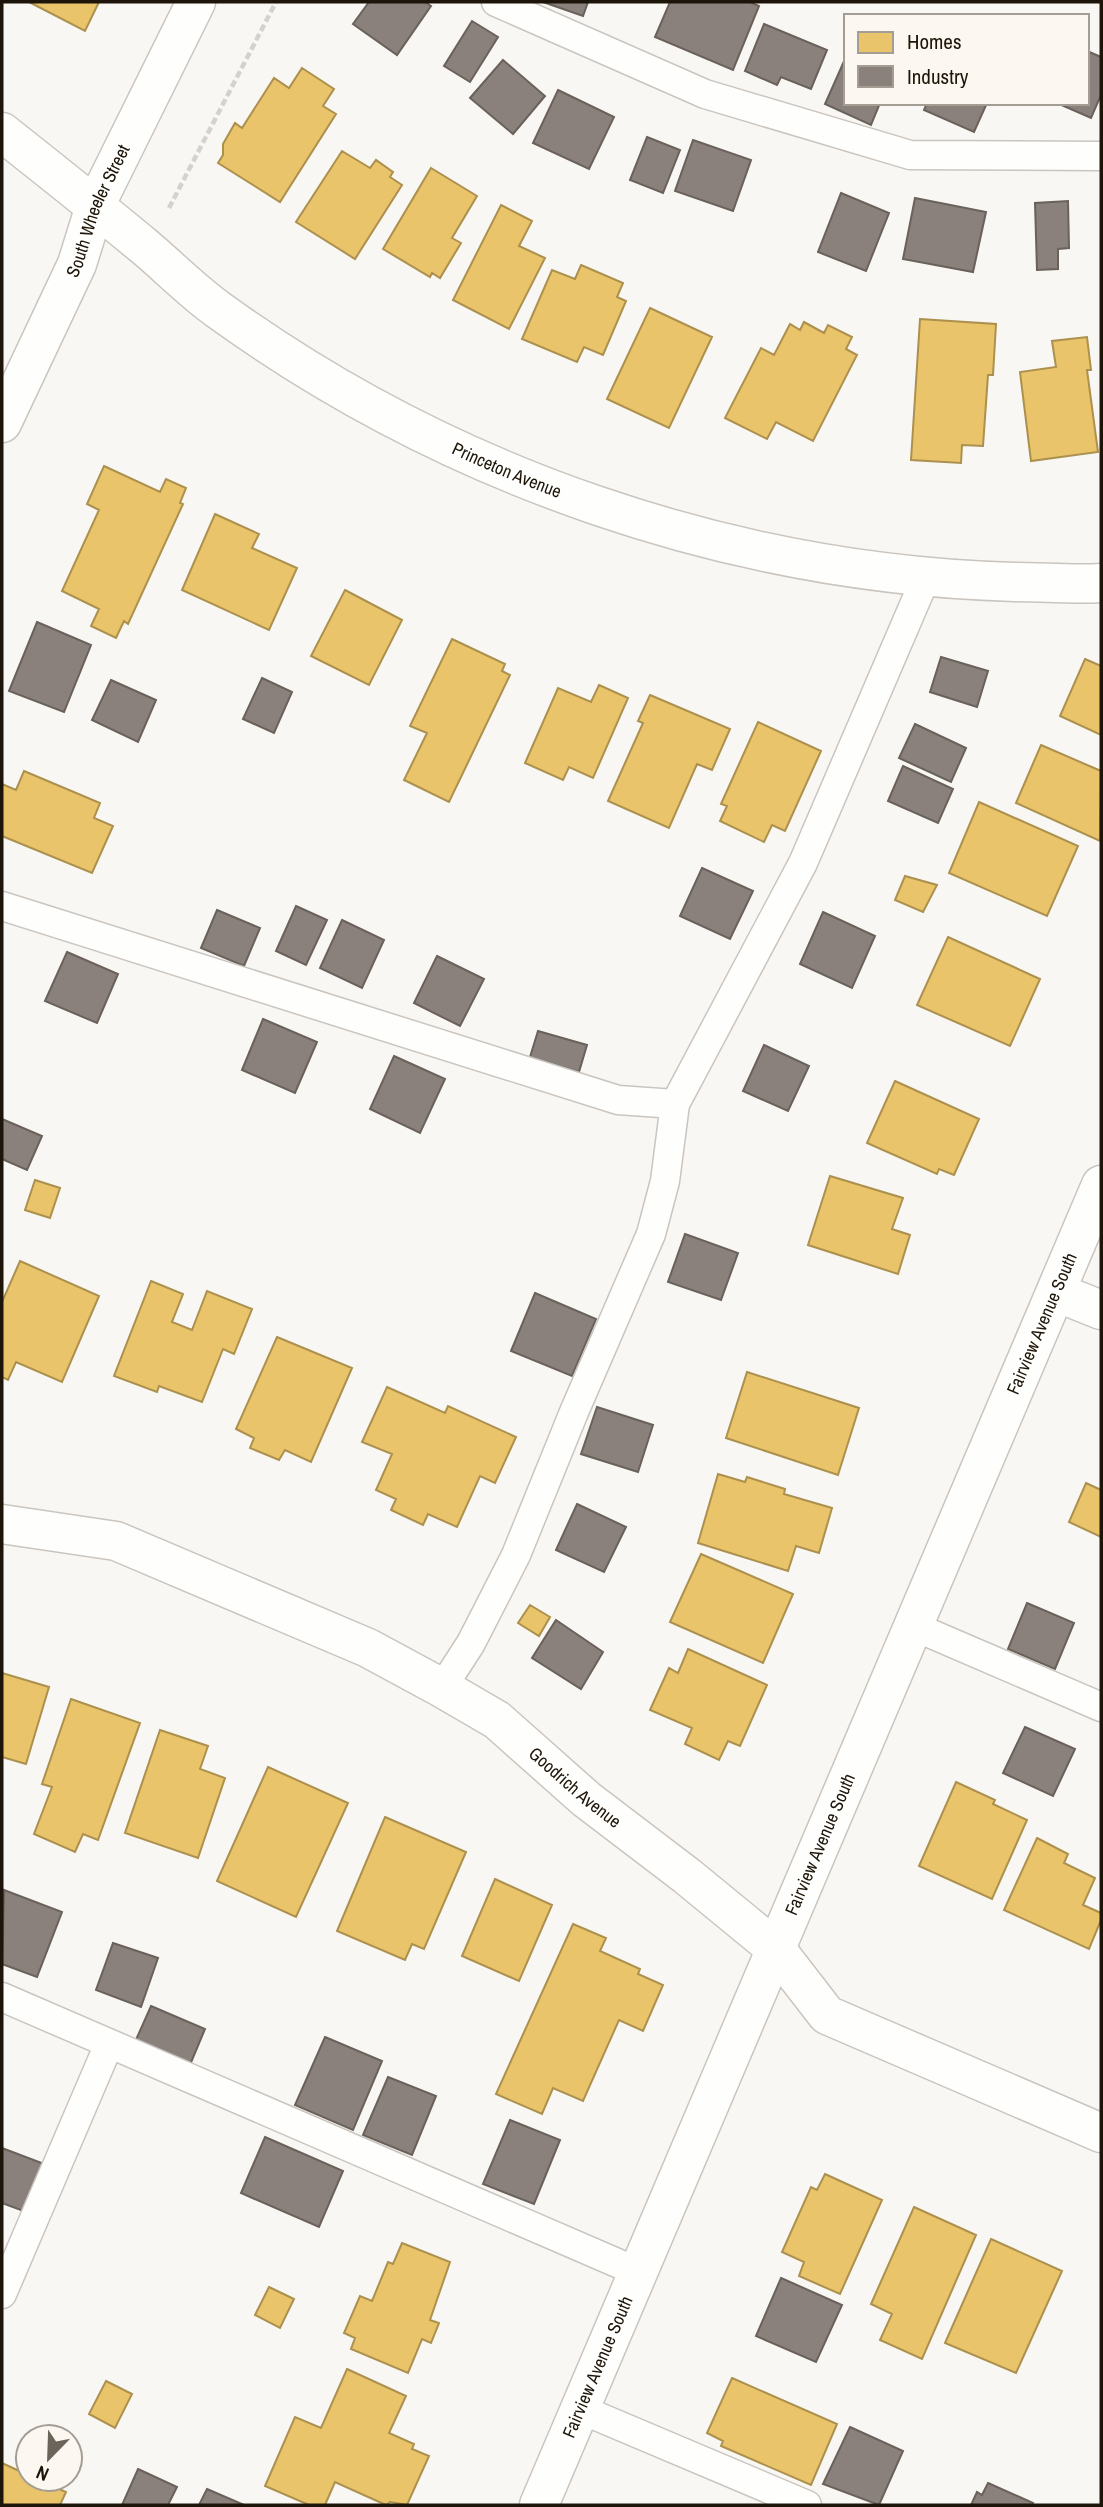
<svg xmlns="http://www.w3.org/2000/svg" width="1103" height="2507" viewBox="0 0 1103 2507" font-family="'Archivo Narrow',sans-serif">
  <style>
    .homes { fill: #e9c46a; stroke: #ac904d; stroke-width: 2 }
    .industry { fill: #8a817c; stroke: #69615a; stroke-width: 2 }
    .lines { fill: none; stroke-linecap: round; stroke-linejoin: round }
    .lane-casing { stroke: #cac5be; stroke-width: 31 }
    .street-casing { stroke: #cac5be; stroke-width: 41 }
    .secondary-casing { stroke: #cac5be; stroke-width: 41 }
    .path { stroke: #d3d2d0; stroke-width: 4.5; stroke-dasharray: 7 3.5; stroke-linecap: butt }
    .lane { stroke: #fefefd; stroke-width: 28 }
    .street { stroke: #fefefd; stroke-width: 38 }
    .secondary { stroke: #fefefd; stroke-width: 38 }
    .labels { text-anchor: middle; stroke-width: 7; stroke-linejoin: round; paint-order: stroke }
    .street-label { font-size: 18px; fill: #1d1509; stroke: #fcf8f1 }
  </style>
  <rect width="100%" height="100%" fill="#f9f7f4"/>
  <path class="homes" d="M 29,2 L 99,2 L 85,31 Z
    M 302,68 L 334,89 L 323,106 L 336,114 L 280,202 L 218,163 L 223,155 L 223,144 L 235,123 L 242,128 L 274,78 L 289,88 Z
    M 342,151 L 370,168 L 376,160 L 393,172 L 390,177 L 402,185 L 355,259 L 296,222 Z
    M 431,168 L 477,196 L 452,238 L 461,243 L 440,278 L 432,273 L 430,277 L 383,249 Z
    M 501,205 L 532,221 L 519,246 L 545,258 L 509,329 L 453,300 Z
    M 581,265 L 623,283 L 617,297 L 626,301 L 603,355 L 584,347 L 577,362 L 522,339 L 552,270 L 575,279 Z
    M 650,308 L 712,337 L 669,428 L 607,399 Z
    M 920,319 L 996,324 L 993,375 L 988,375 L 983,446 L 962,445 L 961,463 L 911,460 Z
    M 804,322 L 824,333 L 828,325 L 852,337 L 846,349 L 857,355 L 813,441 L 776,422 L 767,439 L 725,418 L 761,348 L 774,355 L 790,324 L 800,330 Z
    M 1087,337 L 1091,370 L 1087,370 L 1098,452 L 1031,461 L 1020,372 L 1056,367 L 1052,341 Z
    M 104,466 L 160,492 L 166,479 L 186,488 L 180,503 L 183,504 L 128,624 L 124,621 L 116,638 L 91,626 L 99,609 L 62,591 L 99,510 L 87,504 Z
    M 215,514 L 259,534 L 252,548 L 297,568 L 269,630 L 182,590 Z
    M 345,590 L 402,620 L 369,685 L 311,656 Z
    M 452,639 L 505,664 L 502,671 L 510,675 L 449,802 L 404,780 L 427,733 L 410,726 Z
    M 1085,659 L 1101,666 L 1101,735 L 1060,716 Z
    M 599,685 L 628,698 L 593,778 L 569,767 L 563,780 L 525,763 L 558,688 L 591,702 Z
    M 650,695 L 730,729 L 712,770 L 697,764 L 669,828 L 608,801 L 643,723 L 638,721 Z
    M 758,722 L 821,751 L 785,831 L 772,825 L 764,842 L 720,821 L 727,806 L 721,804 Z
    M 1041,745 L 1101,771 L 1100,841 L 1016,803 Z
    M 24,771 L 100,803 L 94,818 L 113,826 L 92,873 L 2,836 L 2,784 L 16,790 Z
    M 979,802 L 1078,846 L 1047,916 L 949,873 Z
    M 905,876 L 937,885 L 923,912 L 895,900 Z
    M 948,937 L 1040,979 L 1010,1046 L 917,1005 Z
    M 895,1081 L 979,1119 L 954,1175 L 939,1169 L 937,1174 L 867,1143 Z
    M 830,1176 L 903,1198 L 892,1229 L 910,1235 L 898,1274 L 808,1245 Z
    M 35,1180 L 60,1188 L 50,1218 L 25,1210 Z
    M 20,1261 L 99,1296 L 62,1382 L 16,1362 L 8,1380 L 2,1377 L 2,1302 Z
    M 151,1281 L 183,1294 L 172,1322 L 192,1330 L 207,1291 L 252,1309 L 234,1354 L 223,1349 L 202,1402 L 159,1386 L 157,1392 L 114,1376 Z
    M 277,1337 L 352,1368 L 311,1462 L 285,1450 L 279,1460 L 250,1448 L 254,1438 L 236,1429 Z
    M 747,1372 L 859,1408 L 838,1475 L 726,1438 Z
    M 387,1387 L 445,1413 L 448,1406 L 516,1437 L 495,1483 L 480,1476 L 457,1527 L 428,1514 L 423,1525 L 391,1510 L 396,1499 L 376,1490 L 392,1454 L 362,1442 Z
    M 718,1474 L 745,1482 L 747,1477 L 785,1489 L 784,1494 L 832,1508 L 819,1553 L 796,1546 L 788,1571 L 698,1543 Z
    M 1086,1483 L 1101,1490 L 1101,1537 L 1069,1522 Z
    M 701,1554 L 793,1594 L 763,1663 L 670,1622 Z
    M 530,1605 L 550,1617 L 539,1636 L 518,1623 Z
    M 688,1649 L 767,1685 L 740,1746 L 728,1741 L 719,1760 L 685,1744 L 692,1728 L 650,1710 L 669,1668 L 678,1673 Z
    M 2,1673 L 49,1687 L 26,1764 L 2,1757 Z
    M 71,1699 L 140,1723 L 98,1840 L 83,1834 L 75,1852 L 34,1834 L 52,1787 L 42,1784 Z
    M 160,1730 L 208,1746 L 200,1769 L 225,1778 L 198,1858 L 125,1833 Z
    M 268,1767 L 348,1803 L 296,1917 L 217,1881 Z
    M 956,1782 L 995,1800 L 993,1804 L 1027,1820 L 992,1899 L 919,1866 Z
    M 385,1817 L 466,1852 L 424,1949 L 412,1944 L 405,1960 L 337,1931 Z
    M 1037,1838 L 1068,1854 L 1064,1863 L 1095,1878 L 1083,1905 L 1101,1913 L 1101,1920 L 1089,1949 L 1004,1910 Z
    M 495,1879 L 552,1905 L 519,1981 L 462,1956 Z
    M 573,1924 L 606,1938 L 600,1951 L 640,1969 L 638,1974 L 663,1985 L 643,2031 L 619,2020 L 583,2101 L 553,2088 L 542,2114 L 496,2094 Z
    M 825,2174 L 882,2200 L 840,2294 L 799,2276 L 804,2262 L 782,2252 L 811,2187 L 817,2190 Z
    M 914,2207 L 976,2235 L 922,2359 L 880,2340 L 892,2314 L 871,2304 Z
    M 991,2239 L 1062,2271 L 1016,2373 L 945,2343 Z
    M 402,2243 L 450,2262 L 430,2320 L 439,2323 L 431,2343 L 422,2339 L 408,2373 L 351,2349 L 355,2338 L 344,2333 L 360,2296 L 372,2301 L 388,2262 L 393,2264 Z
    M 269,2287 L 294,2299 L 280,2328 L 255,2315 Z
    M 347,2369 L 406,2396 L 389,2433 L 414,2444 L 412,2449 L 429,2456 L 407,2505 L 390,2502 L 386,2505 L 335,2482 L 325,2505 L 309,2505 L 265,2486 L 295,2417 L 321,2428 Z
    M 732,2378 L 837,2424 L 811,2485 L 721,2446 L 723,2441 L 707,2433 Z
    M 106,2381 L 132,2394 L 115,2428 L 89,2414 Z
    M 2,2463 L 28,2475 L 28,2479 L 37,2479 L 66,2492 L 60,2505 L 2,2505 Z"/>
  <path class="industry" d="M 369,2 L 425,2 L 431,6 L 397,55 L 353,24 Z
    M 543,2 L 588,2 L 583,16 Z
    M 670,2 L 750,2 L 759,6 L 733,70 L 655,37 Z
    M 472,21 L 498,37 L 470,82 L 444,66 Z
    M 764,24 L 827,50 L 811,89 L 781,77 L 777,85 L 745,71 Z
    M 1087,51 L 1101,57 L 1101,95 L 1091,118 L 1057,103 L 1087,103 Z
    M 845,59 L 846,103 L 880,103 L 871,125 L 825,104 Z
    M 503,60 L 545,96 L 513,134 L 470,98 Z
    M 558,90 L 614,117 L 589,169 L 533,143 Z
    M 927,103 L 987,103 L 974,132 L 924,110 Z
    M 647,137 L 680,150 L 663,193 L 630,180 Z
    M 693,140 L 751,160 L 733,211 L 675,191 Z
    M 841,193 L 889,213 L 866,271 L 818,252 Z
    M 915,198 L 986,212 L 973,272 L 903,259 Z
    M 1068,201 L 1069,248 L 1058,249 L 1058,269 L 1037,270 L 1035,203 Z
    M 37,622 L 91,645 L 64,712 L 9,691 Z
    M 941,657 L 988,671 L 977,707 L 930,692 Z
    M 262,678 L 292,692 L 274,733 L 243,719 Z
    M 111,680 L 156,700 L 138,742 L 92,720 Z
    M 915,724 L 966,748 L 951,782 L 899,758 Z
    M 903,766 L 953,789 L 938,823 L 888,801 Z
    M 702,868 L 753,891 L 730,939 L 680,916 Z
    M 296,906 L 327,920 L 306,965 L 276,951 Z
    M 217,910 L 260,928 L 244,966 L 201,948 Z
    M 823,912 L 875,936 L 852,988 L 800,964 Z
    M 342,920 L 384,940 L 362,988 L 320,968 Z
    M 67,952 L 118,974 L 97,1023 L 45,1001 Z
    M 437,956 L 484,979 L 460,1026 L 414,1003 Z
    M 263,1019 L 317,1042 L 295,1093 L 242,1070 Z
    M 538,1031 L 587,1045 L 579,1072 L 530,1057 Z
    M 764,1045 L 809,1066 L 788,1111 L 743,1091 Z
    M 394,1056 L 445,1079 L 420,1133 L 370,1109 Z
    M 2,1119 L 42,1136 L 27,1170 L 2,1159 Z
    M 685,1234 L 738,1253 L 721,1300 L 668,1282 Z
    M 535,1293 L 596,1319 L 572,1376 L 511,1351 Z
    M 597,1407 L 653,1425 L 638,1472 L 581,1454 Z
    M 577,1504 L 626,1527 L 604,1572 L 556,1550 Z
    M 1027,1603 L 1074,1623 L 1055,1669 L 1008,1649 Z
    M 556,1620 L 603,1652 L 581,1689 L 532,1658 Z
    M 1025,1727 L 1075,1749 L 1053,1796 L 1003,1773 Z
    M 4,1890 L 62,1912 L 37,1977 L 2,1964 Z
    M 113,1943 L 158,1958 L 141,2007 L 96,1990 Z
    M 151,2006 L 205,2029 L 190,2065 L 135,2042 Z
    M 325,2037 L 382,2061 L 353,2130 L 295,2105 Z
    M 388,2077 L 436,2096 L 412,2155 L 363,2135 Z
    M 510,2120 L 560,2140 L 534,2204 L 483,2184 Z
    M 265,2137 L 343,2171 L 319,2227 L 241,2193 Z
    M 2,2148 L 47,2165 L 29,2213 L 2,2203 Z
    M 781,2278 L 842,2305 L 816,2362 L 756,2336 Z
    M 850,2427 L 903,2451 L 879,2505 L 823,2484 Z
    M 138,2469 L 177,2487 L 168,2505 L 122,2505 Z
    M 988,2483 L 1033,2503 L 1032,2505 L 971,2505 L 977,2492 L 982,2495 Z
    M 207,2489 L 244,2505 L 199,2505 Z"/>
  <g class="lines">
    <defs>
      <path id="lane" d="M 496,2 L 705,94 L 910,155 L 1101,156
        M 2,906 L 618,1100 L 675,1104 L 803,863 L 926,577
        M 913,1626 L 1101,1707
        M 442,1688 L 471,1643 L 516,1555 L 574,1412 L 651,1234 L 665,1181 L 675,1104
        M 2,1997 L 638,2272
        M 2,2294 L 109,2044
        M 580,2409 L 807,2505"/>
      <g id="street">
        <path id="s1" d="M 2,132 C 50,170 98,208 145,247 C 170,268 193,292 220,311 C 450,477 732,574 1015,582 C 1044,582 1073,585 1101,583"/>
        <path id="s2" d="M 2,423 L 77,264 L 95,206 L 196,2"/>
        <path d="M 1056,1292 L 1101,1310"/>
        <path id="s3" d="M 2,1524 L 116,1541 L 368,1648 L 442,1688 L 497,1720 L 586,1799 L 687,1876 L 776,1949 L 827,2015 L 1101,2133"/>
      </g>
      <g id="secondary">
        <path id="s4" d="M 539,2505 L 1101,1185"/>
      </g>
    </defs>
    <use href="#lane" class="lane-casing"/>
    <use href="#street" class="street-casing"/>
    <use href="#secondary" class="secondary-casing"/>
    <path class="path" d="M 169,208 L 276,2"/>
    <use href="#lane" class="lane"/>
    <use href="#street" class="street"/>
    <use href="#secondary" class="secondary"/>
  </g>
  <g class="labels">
    <g class="street-label">
      <text dy="6" stroke="none"><textPath href="#s2" startOffset="233">South Wheeler Street</textPath></text>
      <text dy="6" stroke="none"><textPath href="#s1" startOffset="611">Princeton Avenue</textPath></text>
      <text dy="6" stroke="none"><textPath href="#s4" startOffset="1284">Fairview Avenue South</textPath></text>
      <text dy="6" stroke="none"><textPath href="#s3" startOffset="640">Goodrich Avenue</textPath></text>
      <text dy="6" stroke="none"><textPath href="#s4" startOffset="718">Fairview Avenue South</textPath></text>
      <text dy="6" stroke="none"><textPath href="#s4" startOffset="150">Fairview Avenue South</textPath></text>
    </g>
  </g>
  <rect width="1103" height="2507" fill="none" stroke="#1d1509" stroke-width="7"/>
  <rect x="844" y="14" width="245" height="91" fill="#fcf8f1" stroke="#a39d94" stroke-width="2"/>
  <rect x="858" y="32" width="35" height="21" fill="#e9c46a" stroke="#a39d94" stroke-width="2"/>
  <text x="907" y="49" font-size="21" fill="#1d1509">Homes</text>
  <rect x="858" y="66" width="35" height="21" fill="#8a817c" stroke="#a39d94" stroke-width="2"/>
  <text x="907" y="84" font-size="21" fill="#1d1509">Industry</text>
  <g transform="translate(49 2458) rotate(203)"><circle r="33" fill="#fcf8f1" stroke="#a39d94" stroke-width="2"/>
  <path d="M0-5L12 26L0 18L-12 26Z" fill="#6a645b"/>
  <text y="-10" font-size="19" font-weight="bold" text-anchor="middle" fill="#1d1509">N</text>
  </g>
</svg>
